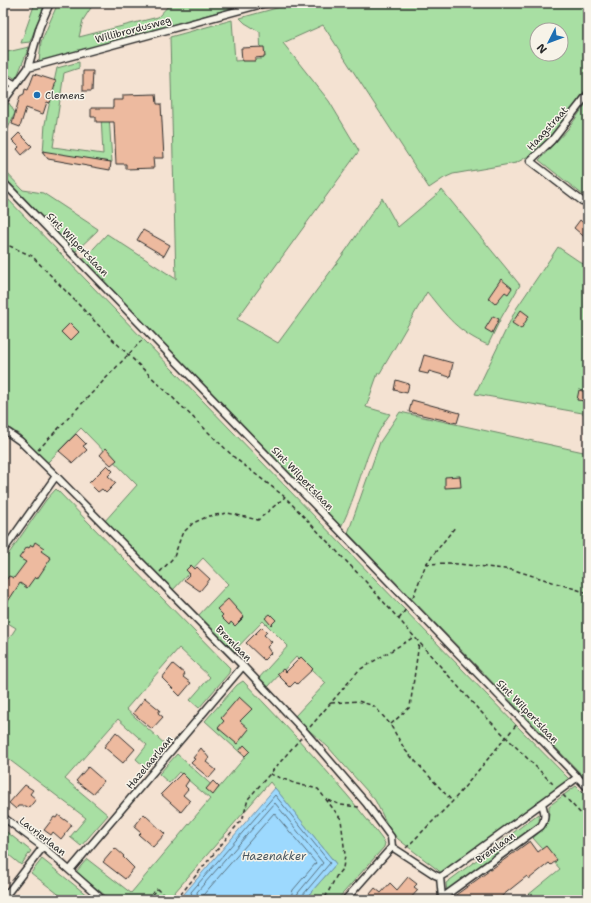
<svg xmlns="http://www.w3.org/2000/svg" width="591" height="903" viewBox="0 0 591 903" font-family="'Shantell Sans',sans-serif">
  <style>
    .green { fill: #a8dfa3; stroke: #6a8567; fill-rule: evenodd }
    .water { fill: #9dd9fe; stroke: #6f93aa }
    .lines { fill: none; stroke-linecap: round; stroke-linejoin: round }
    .shore { stroke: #59717f; stroke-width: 1 }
    .building { fill: #edba9f; stroke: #2b2b2b }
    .minor-casing { stroke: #2b2b2b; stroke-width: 9 }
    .path { stroke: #2b2b2b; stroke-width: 1.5; stroke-dasharray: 4 3; stroke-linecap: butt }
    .minor { stroke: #f7f3e8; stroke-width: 6 }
    .poi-dot { fill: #1f6fb2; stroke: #f7f3e8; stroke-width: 1.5 }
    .labels { text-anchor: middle; stroke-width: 3; stroke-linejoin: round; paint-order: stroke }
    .street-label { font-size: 10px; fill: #2b2b2b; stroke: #f7f3e8 }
    .poi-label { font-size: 10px; fill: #2b2b2b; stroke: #f7f3e8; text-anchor: start }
    .water-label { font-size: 11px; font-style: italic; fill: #485660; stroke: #f7f3e8 }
  </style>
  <rect width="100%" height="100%" fill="#f4e2d2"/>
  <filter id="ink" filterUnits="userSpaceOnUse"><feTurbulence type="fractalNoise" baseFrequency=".025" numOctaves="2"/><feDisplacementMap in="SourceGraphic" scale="8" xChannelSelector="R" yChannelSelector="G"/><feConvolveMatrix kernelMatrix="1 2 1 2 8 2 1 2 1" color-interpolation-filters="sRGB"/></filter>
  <g filter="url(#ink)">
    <path class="green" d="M 35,3 L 45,3 L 30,42 L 21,43 Z
      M 58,3 L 94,3 L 83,20 L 79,37 L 158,17 L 171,3 L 250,3 L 39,62 L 41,42 Z
      M 295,3 L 588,3 L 588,86 L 560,126 L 534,153 L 516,163 L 453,174 L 444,178 L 429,188 L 323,25 L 283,43 L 329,101 L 359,151 L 237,319 L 278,343 L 347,249 L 382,198 L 398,227 L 442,190 L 520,285 L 501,318 L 488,345 C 458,332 447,317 427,292 L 380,373 L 378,373 L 366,407 L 390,414 C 364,449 360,489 341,527 L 82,261 L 107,234 L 176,279 L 170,37 L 232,20 L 235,61 L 261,59 L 260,32 L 245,23 L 240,18 ZM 537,30 L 561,30 L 561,54 L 537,54 Z
      M 29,47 L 16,79 L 3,71 L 3,53 Z
      M 79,62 L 79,68 L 64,73 L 53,147 L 103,154 L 101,116 L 109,116 L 112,162 L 43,153 L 45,124 L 57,68 Z
      M 588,101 L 588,199 L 539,160 L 568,129 Z
      M 9,103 L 15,113 L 3,139 L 3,111 Z
      M 3,169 L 23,190 L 43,193 L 98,229 L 97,231 L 74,253 L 3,178 Z
      M 3,194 L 517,726 L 569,779 L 443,874 L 398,839 L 390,830 L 375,800 L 328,747 L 294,717 L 326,683 L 297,656 L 267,688 L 258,679 L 288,646 L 263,621 L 232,653 L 197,617 L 228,584 L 203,558 L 172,591 L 104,522 L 137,485 L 81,428 L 47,463 L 20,435 L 3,424 Z
      M 558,247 L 583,264 L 588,256 L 588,414 L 475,394 L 516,309 Z
      M 400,412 L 588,453 L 588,781 L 348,533 L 380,442 Z
      M 56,489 L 230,668 L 229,673 L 199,708 L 190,700 L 210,677 L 179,648 L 126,709 L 167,746 L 147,769 L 136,759 L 147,745 L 118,719 L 65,779 L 108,815 L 81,846 L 70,837 L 86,818 L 3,755 L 3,648 L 16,628 L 3,620 L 3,562 L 46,500 Z
      M 243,681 C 293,733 342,785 385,843 L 384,847 L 337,900 L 304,900 L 336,864 L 270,782 L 168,900 L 111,900 L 76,872 L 87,859 L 131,893 L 210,799 L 179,772 L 169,783 L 159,774 L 177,754 L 217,790 L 245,757 L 205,721 L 237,685 Z
      M 576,786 L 588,798 L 588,890 L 577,900 L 522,900 L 560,869 L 533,838 C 545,827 550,824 549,806 Z
      M 538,814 L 540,823 L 447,892 L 446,883 Z
      M 3,829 L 31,851 L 21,865 L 3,850 Z
      M 42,859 L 93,900 L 66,900 L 31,873 Z"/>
    <path class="water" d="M 275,788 L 336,864 L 304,900 L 191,900 L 184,894 Z"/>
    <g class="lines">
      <path class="shore" d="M 193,900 L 191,892 L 275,795 L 330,863 L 302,896 L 301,900
        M 198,900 L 197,892 L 275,803 L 323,863 L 298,893 L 296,900
        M 204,900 L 204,894 L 274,813 L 316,863 L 293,890 L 290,900"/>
    </g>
    <path class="building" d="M 264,47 L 265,57 L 255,58 L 255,61 L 242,61 L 241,48 Z
      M 83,71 L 93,71 L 92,91 L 83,91 Z
      M 34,74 L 56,81 L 50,103 L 47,102 L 43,114 L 26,108 L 20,127 L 12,124 L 20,96 L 24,94 L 25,89 L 28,90 Z
      M 156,94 L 157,104 L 161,104 L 164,158 L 153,158 L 154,168 L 126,169 L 126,164 L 116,164 L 114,122 L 96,122 L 96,117 L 91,117 L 91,108 L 113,108 L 113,100 L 123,100 L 123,95 Z
      M 19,133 L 32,146 L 22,155 L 17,149 L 19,147 L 12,140 Z
      M 42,151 L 111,162 L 110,170 L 48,159 Z
      M 580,220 L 588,227 L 588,240 L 574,228 Z
      M 143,230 L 170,245 L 164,256 L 137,240 Z
      M 501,279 L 512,288 L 508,294 L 505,292 L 495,304 L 488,298 Z
      M 521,310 L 529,316 L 521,329 L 512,323 Z
      M 493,316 L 499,319 L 492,333 L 485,329 Z
      M 70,323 L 79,332 L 70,341 L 61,332 Z
      M 424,355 L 453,363 L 450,377 L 429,371 L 428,374 L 419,372 Z
      M 396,380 L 409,384 L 407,393 L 394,390 Z
      M 579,390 L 586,392 L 585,401 L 577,400 Z
      M 412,400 L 460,413 L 457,423 L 409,412 Z
      M 76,434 L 86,444 L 83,446 L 87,450 L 73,463 L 59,451 Z
      M 106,448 L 117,460 L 111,465 L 100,455 Z
      M 107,465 L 113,471 L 108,476 L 116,483 L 106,493 L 102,489 L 98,492 L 89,483 Z
      M 460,476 L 461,487 L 445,488 L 445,477 Z
      M 35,542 L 44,548 L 41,551 L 51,558 L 37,579 L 35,577 L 27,588 L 20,583 L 3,609 L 3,578 L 6,580 L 9,576 L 14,578 L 26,562 L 19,558 L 27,547 L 29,548 L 31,545 L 33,546 Z
      M 191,565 L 195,569 L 197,567 L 210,579 L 200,591 L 184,580 L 190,574 L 186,570 Z
      M 228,599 L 244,617 L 235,626 L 231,622 L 229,625 L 221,617 L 223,615 L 217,609 Z
      M 270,614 L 276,620 L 271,625 L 265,618 Z
      M 262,627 L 267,632 L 264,635 L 272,642 L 267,647 L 271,653 L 264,660 L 246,643 Z
      M 301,657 L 313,669 L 297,684 L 295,682 L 290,687 L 277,674 L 283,669 L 286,672 Z
      M 173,664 L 185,674 L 183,677 L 191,683 L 180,696 L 162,678 Z
      M 239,697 L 252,709 L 240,721 L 249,729 L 237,744 L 218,728 L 224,721 L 221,718 Z
      M 145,698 L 160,710 L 158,713 L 163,717 L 152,729 L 133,713 Z
      M 116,732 L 135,749 L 123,763 L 104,747 Z
      M 244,745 L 250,751 L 245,756 L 239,751 Z
      M 201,748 L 209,758 L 206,762 L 216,770 L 209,778 L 191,763 L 195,759 L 193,758 Z
      M 88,767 L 104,781 L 93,794 L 76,781 Z
      M 182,773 L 189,780 L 185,786 L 188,789 L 183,795 L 190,801 L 181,812 L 161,794 Z
      M 213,781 L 219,787 L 213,795 L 206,789 Z
      M 25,785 L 33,790 L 30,794 L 36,799 L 29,808 L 26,806 L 18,806 L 16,809 L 9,803 Z
      M 144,814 L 165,834 L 153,847 L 139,835 L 141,833 L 134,827 Z
      M 58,815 L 72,825 L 61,839 L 53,832 L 51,835 L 44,830 L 54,817 L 56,818 Z
      M 530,841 L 538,852 L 546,846 L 557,860 L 551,865 L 549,863 L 529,879 L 527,876 L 497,900 L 449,900 Z
      M 115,848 L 124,856 L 123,857 L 134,868 L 125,879 L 103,862 Z
      M 408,877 L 417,884 L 414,887 L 418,890 L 409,900 L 365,900 L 375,888 L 381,893 L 390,883 L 397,890 Z"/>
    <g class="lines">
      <defs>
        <path id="minor" d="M 28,68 L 266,3
          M 3,78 L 16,85
          M 3,102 L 28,68 L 40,26 L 50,3
          M 3,182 L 588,788
          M 582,201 L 530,161 L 552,140 L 588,94
          M 3,429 L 20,441 L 56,476 L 243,666 L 305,732 L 366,803 L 391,837 L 392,847 L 435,875 L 440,877 L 445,874 L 578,777
          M 3,551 L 56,476
          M 3,817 L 43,847 L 103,900
          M 70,870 L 243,666
          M 440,877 L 442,898
          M 3,899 L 43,847
          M 345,900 L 392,847
          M 442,900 L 442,898 L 541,826 C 546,819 545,813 542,804"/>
      </defs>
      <use href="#minor" class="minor-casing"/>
      <path class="path" d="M 3,243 L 32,256 L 107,334 L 236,459 L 285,497 L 367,583 L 478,709 L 554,785
        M 38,450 L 144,338
        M 426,564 L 448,563 L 514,570 L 588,593
        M 160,572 L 174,557 L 182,534 L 193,523 L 209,516 L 228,513 L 258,520 L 285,497
        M 413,597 L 426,564 L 456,526
        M 399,619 L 406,609
        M 331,703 L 358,701 L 374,706 L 390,724 L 405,750 L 452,801
        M 391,724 L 410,707 L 419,643
        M 310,727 L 359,670 L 414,637
        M 270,774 L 297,784 L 318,789 L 341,819 L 345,855 L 343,868 L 337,875 L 324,900
        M 563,795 L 588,821
        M 328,800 L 341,805 L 359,807
        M 406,848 L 452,802 L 517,724
        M 147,900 L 157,889 L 169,900
        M 176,900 L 243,818 L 248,799 L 301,738"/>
      <use href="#minor" class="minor"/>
    </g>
  </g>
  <circle class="poi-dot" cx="37" cy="95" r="4"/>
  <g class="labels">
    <g class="street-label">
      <text transform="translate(133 29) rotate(-15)" y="4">Willibrordusweg</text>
      <text transform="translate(547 128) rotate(-48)" y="4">Haagstraat</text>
      <text transform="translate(78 244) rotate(46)" y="4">Sint Wilpertslaan</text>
      <text transform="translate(303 478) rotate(46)" y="4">Sint Wilpertslaan</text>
      <text transform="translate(234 643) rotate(45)" y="4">Bremlaan</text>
      <text transform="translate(528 711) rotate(46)" y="4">Sint Wilpertslaan</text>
      <text transform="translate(149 762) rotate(-50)" y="4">Hazelaarlaan</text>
      <text transform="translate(43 836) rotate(38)" y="4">Laurierlaan</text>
      <text transform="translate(495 847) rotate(-36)" y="4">Bremlaan</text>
    </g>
    <g class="poi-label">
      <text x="45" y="99">Clemens</text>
    </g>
    <g class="water-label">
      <text x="274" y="860">Hazenakker</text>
    </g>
  </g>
  <rect width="591" height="903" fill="none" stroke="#f7f3e8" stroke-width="16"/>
  <rect x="8" y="8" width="575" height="887" fill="none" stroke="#2b2b2b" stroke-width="1.5" filter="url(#ink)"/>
  <g transform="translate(549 42) rotate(228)"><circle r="19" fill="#f7f3e8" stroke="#a5a39c"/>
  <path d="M0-3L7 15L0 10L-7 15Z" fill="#1f6fb2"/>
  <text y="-6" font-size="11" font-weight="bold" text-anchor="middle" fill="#2b2b2b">N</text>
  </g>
</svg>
